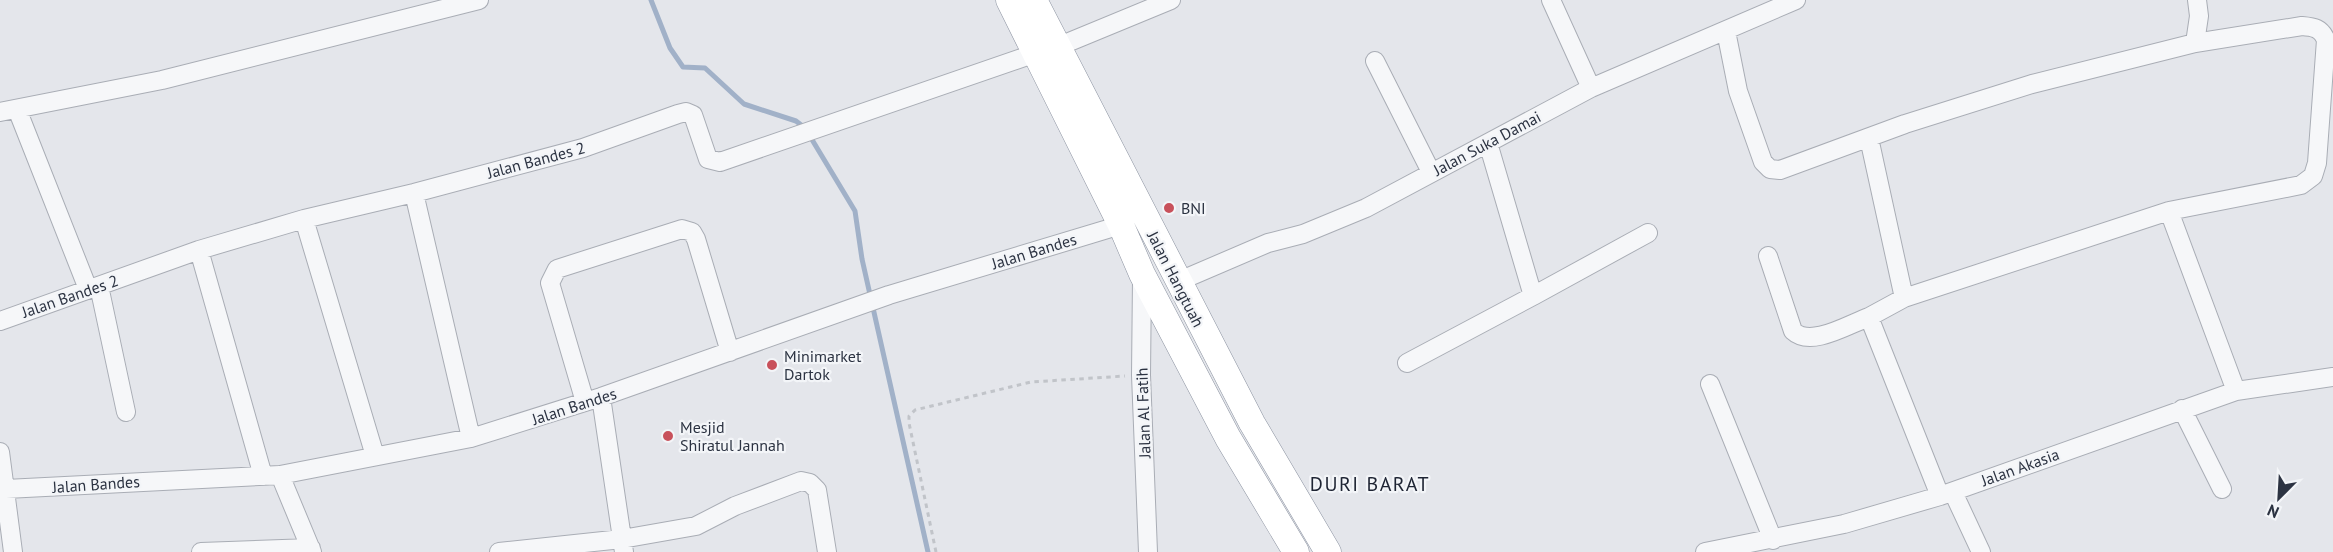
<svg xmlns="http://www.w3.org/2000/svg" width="2333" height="552" viewBox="0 0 2333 552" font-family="'PT Sans',sans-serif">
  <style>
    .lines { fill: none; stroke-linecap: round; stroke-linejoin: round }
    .stream { stroke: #a1b1c8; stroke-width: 5 }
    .minor-casing { stroke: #a9adb5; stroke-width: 20 }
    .highway-casing { stroke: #8c93a1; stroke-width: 27 }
    .path { stroke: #c1c4c9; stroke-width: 3; stroke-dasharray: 4.5 4.5; stroke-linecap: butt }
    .minor { stroke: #f6f7f9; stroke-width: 18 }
    .highway { stroke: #fff; stroke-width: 26 }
    .poi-dot { fill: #c8515b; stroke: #f3f5f8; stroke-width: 2 }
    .labels { text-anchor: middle; stroke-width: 4.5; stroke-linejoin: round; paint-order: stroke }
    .street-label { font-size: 16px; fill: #2c3342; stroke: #f3f5f8 }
    .poi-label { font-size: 16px; fill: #2c3342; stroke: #f3f5f8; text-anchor: start }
    .quarter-label { font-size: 20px; letter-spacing: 1.5px; fill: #1e2433; stroke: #f3f5f8 }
  </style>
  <rect width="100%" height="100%" fill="#e4e6eb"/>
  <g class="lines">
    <path class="stream" d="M 651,0 L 670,48 L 683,67 L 705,68 L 744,104 L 796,121 L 805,128 L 855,211 L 862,259 L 928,552"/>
    <defs>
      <path id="minor" d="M 1551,0 L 1591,88
        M 1726,31 L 1738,91 L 1763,162 L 1770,169 L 1780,170 L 1905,124 L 2032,84 L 2195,43 L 2199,16 L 2197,0
        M 1057,47 L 1171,0
        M 1375,61 L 1431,172
        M 17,109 L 88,289
        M 0,112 L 162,80 L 479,0
        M 1869,138 L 1904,298
        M 414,193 L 471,438
        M 2169,211 L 2236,391
        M 304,219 L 375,456
        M 199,250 L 263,476
        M 1768,256 L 1793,331 C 1811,348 1849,324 1869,317
        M 1142,278 L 1141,375 L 1148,552
        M 1177,282 L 1268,243 L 1303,234 L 1366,208 L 1591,88 L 1796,0
        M 99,286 L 126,412
        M 1533,296 L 1648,233
        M 0,321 L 199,250 L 304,219 L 414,193 L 583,148 L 678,114 L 686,112 L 693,115 L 708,159 L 720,162 L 1036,53
        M 1407,363 L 1533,296 L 1488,143
        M 1710,384 L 1773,540
        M 601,397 L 624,552
        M 585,402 L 550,283 L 557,269 L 682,229 L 692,232 L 696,239 L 730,352
        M 2182,409 L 2222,489
        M 0,452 L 13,552
        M 280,475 L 312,552
        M 6,489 L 280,475 L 471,438 L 601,397 L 889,295 L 1121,225
        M 1953,492 L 1981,552
        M 1940,496 L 1869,317 L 1904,298 L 2169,211 L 2301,185 L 2313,176 L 2317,163 L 2326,40 C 2321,28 2314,27 2302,26 L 2195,43
        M 201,552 L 311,548
        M 499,552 L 622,539 L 696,526 L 735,506 L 801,481 L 810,483 L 817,490 L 827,552
        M 1705,552 L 1844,524 L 1940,496 L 2236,391 L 2333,377"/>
      <path id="highway" d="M 1009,0 L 1121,225 L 1142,274 L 1228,438 L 1296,552
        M 1034,0 L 1252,423 L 1328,552"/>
    </defs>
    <use href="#minor" class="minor-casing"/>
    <use href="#highway" class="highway-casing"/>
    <path class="path" d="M 936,552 L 909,423 L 909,416 L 915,410 L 1031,382 L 1125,376"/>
    <use href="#minor" class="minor"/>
    <use href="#highway" class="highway"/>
  </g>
  <g class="poi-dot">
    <circle cx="1169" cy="208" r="6"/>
    <circle cx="772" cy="365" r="6"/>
    <circle cx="668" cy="436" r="6"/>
  </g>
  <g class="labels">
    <g class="street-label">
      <text transform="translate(1487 143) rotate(-28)" y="6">Jalan Suka Damai</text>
      <text transform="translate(536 160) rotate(-15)" y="6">Jalan Bandes 2</text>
      <text transform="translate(1034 251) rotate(-17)" y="6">Jalan Bandes</text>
      <text transform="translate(1176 279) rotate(63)" y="6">Jalan Hangtuah</text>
      <text transform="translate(70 296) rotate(-19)" y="6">Jalan Bandes 2</text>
      <text transform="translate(574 406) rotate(-18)" y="6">Jalan Bandes</text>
      <text transform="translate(1143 413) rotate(-92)" y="6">Jalan Al Fatih</text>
      <text transform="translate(2020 467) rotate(-20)" y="6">Jalan Akasia</text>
      <text transform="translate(96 484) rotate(-4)" y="6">Jalan Bandes</text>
    </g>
    <g class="poi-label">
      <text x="1181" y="214">BNI</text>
      <text x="784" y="362">Minimarket<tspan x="784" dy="18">Dartok</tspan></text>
      <text x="680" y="433">Mesjid<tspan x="680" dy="18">Shiratul Jannah</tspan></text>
    </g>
    <g class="quarter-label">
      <text x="1370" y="491">DURI BARAT</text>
    </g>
  </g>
  <g transform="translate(2279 498) rotate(204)" stroke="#f3f5f8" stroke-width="4.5" paint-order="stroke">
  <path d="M0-4.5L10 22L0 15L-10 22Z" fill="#2c3342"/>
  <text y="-9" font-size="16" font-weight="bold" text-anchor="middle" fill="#2c3342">N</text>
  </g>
</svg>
